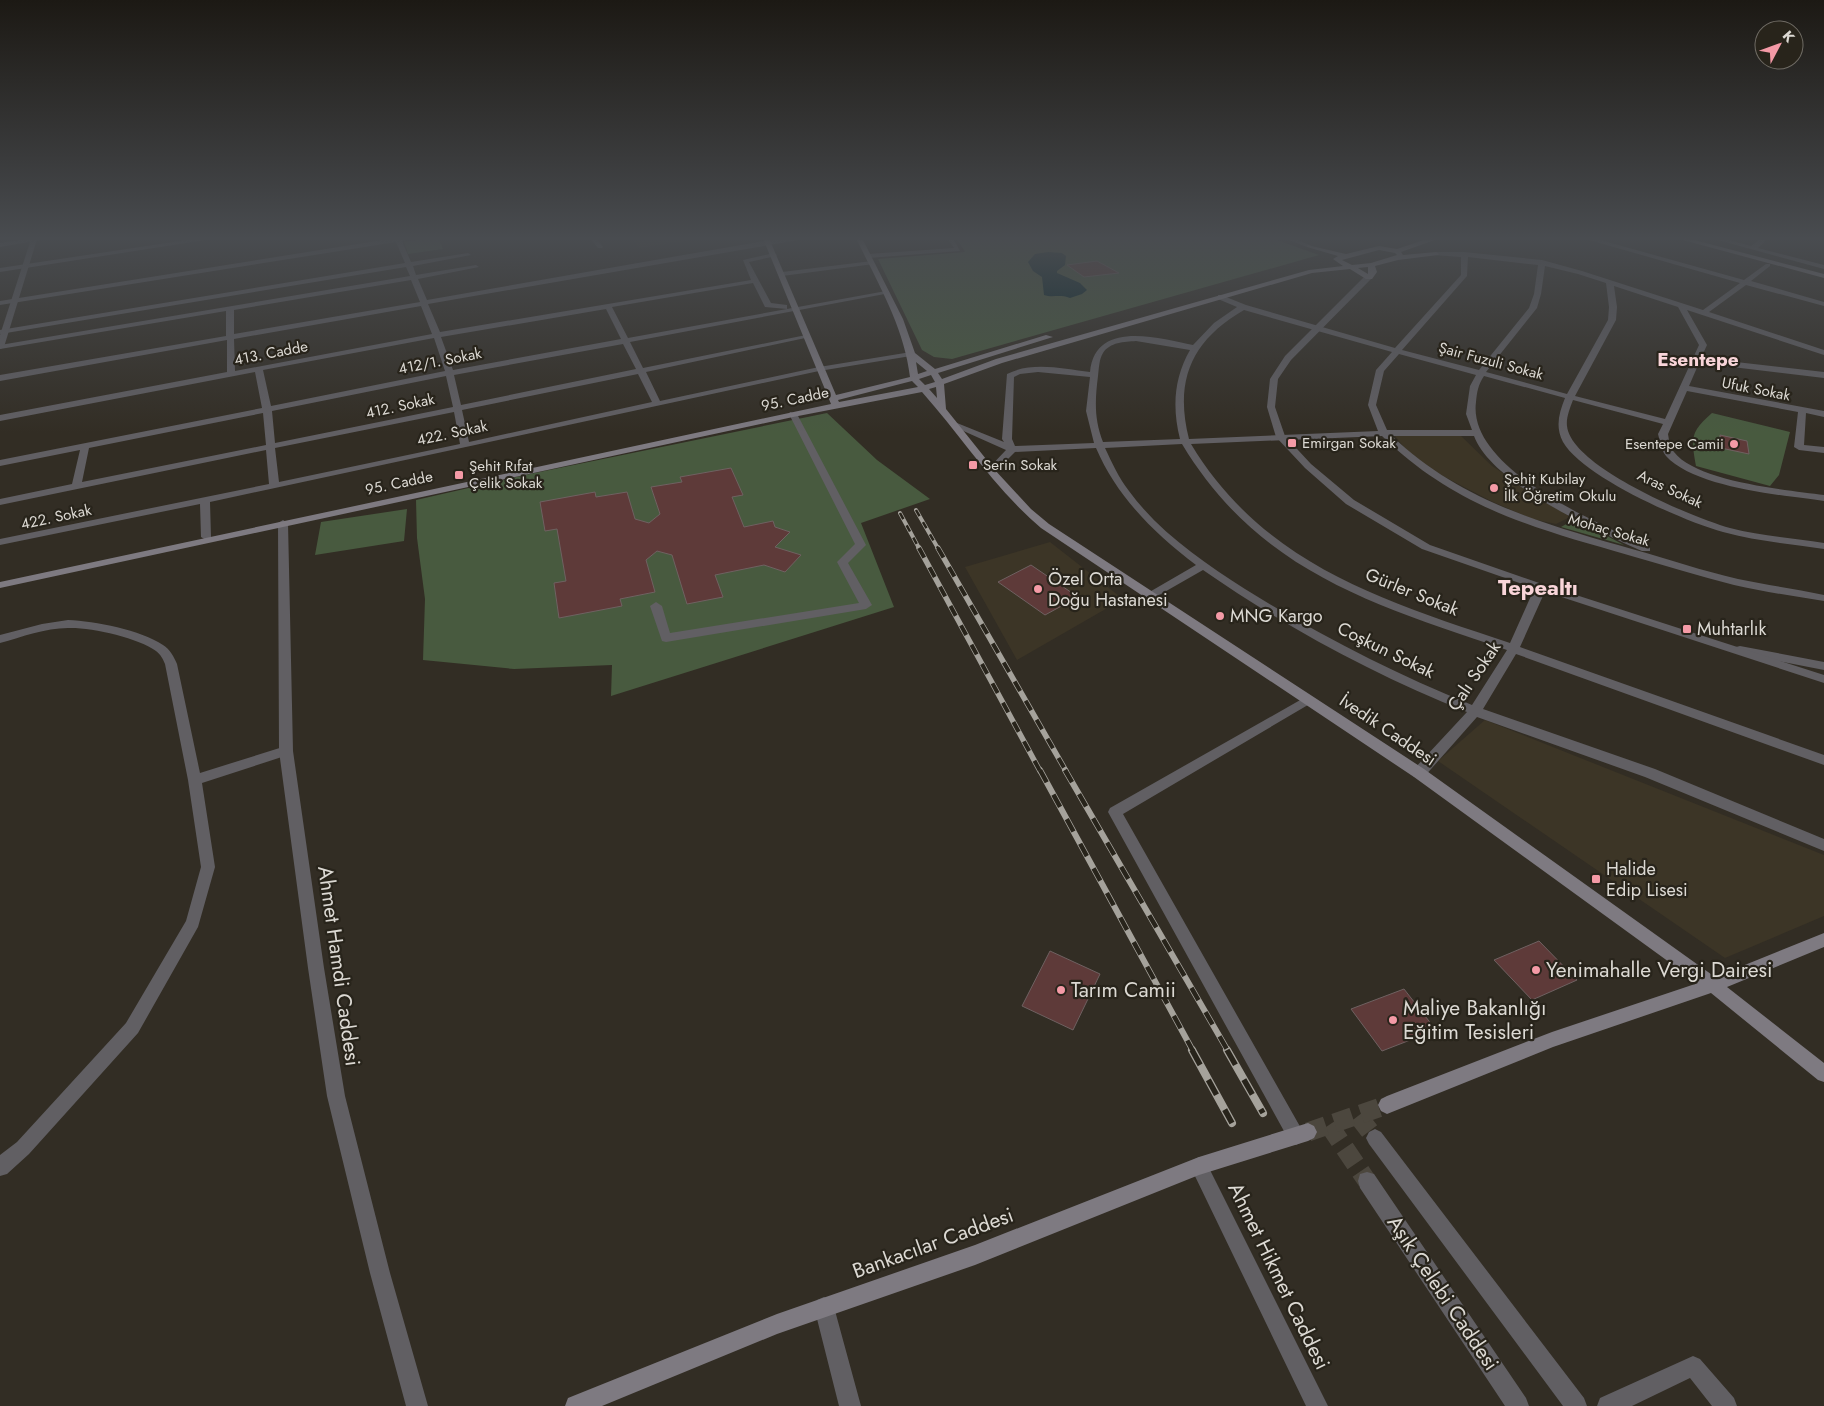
<svg xmlns="http://www.w3.org/2000/svg" width="1824" height="1406" viewBox="0 0 1824 1406" font-family="Jost,sans-serif">
  <style>
    .built { fill: #3c3526 }
    .green { fill: #485a3f }
    .water { fill: #02242b }
    .building { fill: #5e3a39; stroke: #6f6161 }
    .lines { fill: none; stroke-linecap: round; stroke-linejoin: round }
    .minor-tunnel { stroke: #4c473e; stroke-width: 19; stroke-dasharray: 19 9; stroke-linecap: butt }
    .secondary-tunnel { stroke: #4c473e; stroke-width: 19; stroke-dasharray: 19 9; stroke-linecap: butt }
    .minor { fill: #615f63; fill-rule: evenodd }
    .tertiary { fill: #615f63; fill-rule: evenodd }
    .secondary { fill: #7e7a81; fill-rule: evenodd }
    .rail-far3-casing { stroke: #a5a29b; stroke-width: 4 }
    .rail-far2-casing { stroke: #a5a29b; stroke-width: 5.5 }
    .rail-far1-casing { stroke: #a5a29b; stroke-width: 6 }
    .rail-casing { stroke: #a5a29b; stroke-width: 8 }
    .rail-far3 { stroke: #28241b; stroke-width: 2.5; stroke-dasharray: 7; stroke-linecap: butt }
    .rail-far2 { stroke: #28241b; stroke-width: 4; stroke-dasharray: 11; stroke-linecap: butt }
    .rail-far1 { stroke: #28241b; stroke-width: 4.5; stroke-dasharray: 14; stroke-linecap: butt }
    .rail { stroke: #28241b; stroke-width: 5.5; stroke-dasharray: 17; stroke-linecap: butt }
    .poi-dot { fill: #f49aa6; stroke: #28241b; stroke-width: 2 }
    .labels { text-anchor: middle; stroke-width: 4.5; stroke-linejoin: round; paint-order: stroke }
    .far-street-label { font-size: 15px; fill: #dcd9d3; stroke: #28241b }
    .far-poi-label { font-size: 15px; fill: #dcd9d3; stroke: #28241b; text-anchor: start }
    .poi-label { font-size: 18px; fill: #dcd9d3; stroke: #28241b; text-anchor: start }
    .street-label { font-size: 18px; fill: #dcd9d3; stroke: #28241b }
    .far-district-label { font-size: 19px; font-weight: bold; fill: #f9d5d9; stroke: #28241b }
    .near-street-label { font-size: 21px; fill: #dcd9d3; stroke: #28241b }
    .near-poi-label { font-size: 21px; fill: #dcd9d3; stroke: #28241b; text-anchor: start }
    .district-label { font-size: 22px; font-weight: bold; fill: #f9d5d9; stroke: #28241b }
  </style>
  <rect width="100%" height="100%" fill="#322d24"/>
  <path class="built" d="M 629,236 L 718,236 L 640,248 Z
    M 1395,436 L 1461,436 L 1492,466 L 1570,517 L 1556,524 L 1532,519 L 1491,501 L 1443,476 L 1409,453 Z
    M 1050,542 L 1123,599 L 1017,660 L 965,567 Z
    M 1485,720 L 1824,855 L 1824,916 L 1725,958 L 1438,761 Z"/>
  <path class="green" d="M 955,236 L 1266,236 L 1319,255 L 952,359 L 934,357 L 922,350 L 878,259 L 965,252 Z
    M 438,237 L 443,249 L 408,254 L 404,242 Z
    M 827,413 L 877,460 L 930,499 L 861,523 L 894,607 L 611,696 L 612,665 L 514,669 L 423,660 L 425,599 L 417,538 L 416,500 L 525,475 Z
    M 1712,413 L 1790,432 L 1779,475 L 1770,486 L 1696,466 C 1691,438 1690,432 1712,413 Z
    M 407,509 L 404,541 L 315,555 L 321,522 Z
    M 1575,519 L 1624,545 L 1561,527 Z"/>
  <path class="water" d="M 1048,252 L 1062,253 L 1066,256 L 1065,265 L 1057,271 L 1057,273 L 1080,283 L 1087,290 L 1082,294 L 1070,298 C 1060,294 1052,298 1044,295 L 1042,277 L 1033,271 L 1028,262 L 1035,254 Z"/>
  <path class="building" d="M 1097,261 L 1119,273 L 1084,277 L 1067,265 Z
    M 1720,435 L 1747,441 L 1749,454 L 1721,448 Z
    M 731,468 L 743,495 L 732,497 L 744,527 L 773,521 L 775,527 L 790,532 L 775,547 L 801,555 L 785,572 L 764,565 L 715,575 L 723,597 L 687,604 L 672,555 L 657,551 L 646,560 L 655,592 L 620,599 L 622,606 L 559,618 L 554,583 L 566,581 L 557,529 L 545,531 L 540,502 L 595,492 L 596,497 L 627,492 L 635,519 L 649,523 L 660,514 L 651,487 L 682,482 L 680,477 Z
    M 1031,565 L 1078,597 L 1045,615 L 998,582 Z
    M 1539,941 L 1577,980 L 1532,1000 L 1494,960 Z
    M 1050,951 L 1100,974 L 1073,1030 L 1022,1006 Z
    M 1404,989 L 1436,1030 L 1382,1051 L 1351,1009 Z"/>
  <g class="lines">
    <path class="minor-tunnel" d="M 1358,1116 L 1375,1138
      M 1329,1125 L 1367,1181"/>
    <path class="secondary-tunnel" d="M 1308,1132 L 1387,1105"/>
    <path class="minor" d="M 46,236 L 64,236 L 0,247 L 0,243 Z
      M 213,236 L 231,236 L 0,272 L 0,268 Z
      M 394,236 L 425,236 L 402,241 L 411,262 L 468,253 L 471,255 L 413,266 L 416,275 L 476,265 L 479,267 L 418,279 L 427,300 L 769,240 L 822,236 L 428,304 L 440,332 L 751,280 L 743,260 L 774,253 L 777,255 L 776,256 L 749,262 L 771,303 L 787,305 L 787,309 L 765,307 L 753,283 L 612,307 L 628,338 L 886,291 L 890,293 L 630,342 L 643,368 L 806,335 L 810,337 L 646,372 L 660,401 L 819,367 L 911,352 L 915,354 L 911,356 L 819,371 L 210,502 L 211,537 L 206,540 L 201,537 L 200,504 L 0,545 L 0,539 L 269,484 L 266,450 L 0,505 L 0,499 L 72,484 L 80,450 L 0,466 L 0,460 L 262,408 L 255,372 L 0,421 L 0,415 L 227,372 L 227,340 L 0,381 L 0,375 L 226,336 L 226,311 L 0,349 L 0,345 L 410,276 L 406,267 L 0,334 L 0,330 L 405,263 L 396,242 L 0,305 L 0,301 L 395,238 ZM 411,280 L 420,302 L 234,334 L 234,310 ZM 421,306 L 432,334 L 235,371 L 234,339 ZM 606,309 L 621,339 L 453,370 L 441,337 ZM 434,338 L 445,371 L 271,406 L 263,370 ZM 623,344 L 636,369 L 461,405 L 454,375 ZM 638,374 L 652,402 L 469,442 L 462,410 ZM 446,376 L 453,407 L 275,443 L 272,411 ZM 454,412 L 460,444 L 279,482 L 275,448 ZM 263,413 L 266,445 L 82,482 L 89,448 Z
      M 588,236 L 595,236 L 603,247 L 602,248 L 598,248 Z
      M 946,236 L 952,236 L 960,251 L 868,258 L 865,256 L 868,254 L 954,248 Z
      M 1278,236 L 1288,236 L 1312,246 L 1307,247 Z
      M 1575,236 L 1586,236 L 1744,280 L 1766,264 L 1770,264 L 1770,266 L 1751,281 L 1824,302 L 1824,306 L 1746,285 L 1709,312 L 1824,350 L 1824,355 L 1687,310 L 1707,345 L 1701,358 L 1824,372 L 1824,378 L 1699,363 L 1689,386 L 1824,411 L 1824,417 L 1806,413 L 1804,445 L 1824,447 L 1824,453 L 1799,450 L 1794,447 L 1798,412 L 1687,391 L 1668,434 C 1669,440 1670,448 1674,452 C 1697,482 1787,490 1824,495 L 1824,501 C 1782,495 1695,488 1666,456 C 1661,450 1660,441 1658,434 L 1663,424 L 1573,400 C 1570,408 1566,418 1567,426 C 1571,467 1694,518 1730,528 C 1761,536 1793,538 1824,543 L 1824,549 C 1790,544 1756,541 1723,532 C 1683,521 1583,477 1563,442 C 1555,427 1559,413 1565,398 L 1484,376 C 1478,385 1477,392 1476,402 C 1467,469 1600,524 1650,547 L 1650,551 L 1642,551 C 1597,531 1492,484 1474,436 L 1392,436 C 1460,501 1544,524 1632,549 C 1668,559 1703,571 1738,579 C 1766,585 1796,589 1824,595 L 1824,601 C 1794,596 1764,592 1734,585 C 1699,576 1664,565 1628,555 C 1533,528 1455,507 1382,436 L 1191,444 C 1264,565 1384,601 1510,643 L 1535,587 L 1537,585 L 1545,585 L 1547,587 L 1520,647 L 1824,755 L 1824,765 L 1516,654 L 1483,709 L 1655,769 L 1824,839 L 1824,851 L 1645,777 L 1477,717 L 1424,777 L 1414,777 L 1412,773 L 1414,769 L 1467,712 C 1374,675 1285,627 1203,570 L 1154,598 L 1146,598 L 1144,596 L 1146,594 L 1196,565 C 1154,533 1117,497 1096,448 L 1015,452 L 994,473 L 991,474 L 986,471 L 1006,450 L 950,425 L 957,423 L 1004,442 L 1002,439 L 1007,374 C 1032,361 1064,369 1090,372 C 1095,319 1159,338 1193,345 L 1214,323 L 1237,307 L 1218,299 L 1218,295 L 1221,295 L 1246,305 L 1395,348 L 1461,275 L 1461,257 L 1434,255 L 1433,254 L 1436,252 L 1464,252 L 1542,260 L 1582,271 L 1703,310 L 1740,283 ZM 1468,257 L 1538,265 L 1534,294 L 1529,308 L 1479,370 L 1402,350 L 1467,276 ZM 1545,266 L 1578,274 L 1606,283 L 1609,307 L 1608,320 L 1567,394 L 1486,372 L 1537,308 L 1541,294 ZM 1614,286 L 1678,307 L 1699,345 L 1665,419 L 1575,396 L 1616,320 L 1617,307 ZM 1244,310 L 1392,352 L 1376,370 L 1368,405 L 1378,431 L 1189,439 C 1174,380 1192,340 1244,310 ZM 1136,341 L 1190,350 C 1174,378 1172,407 1180,439 L 1103,442 C 1094,419 1095,400 1098,376 C 1099,369 1099,359 1103,353 C 1110,342 1124,342 1136,341 ZM 1399,354 L 1476,375 L 1470,386 L 1466,414 L 1472,430 L 1387,430 L 1376,405 L 1384,371 ZM 1038,372 L 1090,377 L 1086,411 L 1094,443 L 1015,446 L 1012,439 L 1014,377 L 1020,374 ZM 1182,444 C 1259,572 1374,605 1507,650 L 1472,705 C 1393,673 1317,634 1245,589 C 1203,562 1159,532 1129,491 C 1119,478 1112,463 1105,448 Z
      M 1703,236 L 1714,236 L 1751,246 L 1764,236 L 1771,236 L 1758,248 L 1824,265 L 1824,269 Z
      M 872,261 L 874,262 L 874,264 L 782,276 L 778,274 L 782,272 Z
      M 790,412 L 797,414 L 866,545 L 848,563 L 872,605 L 866,609 L 666,642 L 662,641 L 650,606 L 656,602 L 662,606 L 670,633 L 859,603 L 837,562 L 855,544 L 789,414 Z
      M 68,620 C 95,621 141,630 163,645 C 170,649 174,657 177,664 L 200,773 L 286,746 L 291,748 L 293,751 L 291,754 L 202,783 L 215,867 L 198,927 L 138,1033 L 29,1154 L 7,1174 L 0,1176 L 0,1155 L 17,1142 L 126,1023 L 186,921 L 201,867 L 188,780 L 165,664 C 163,659 161,655 156,651 C 139,638 90,627 68,628 C 45,628 22,637 0,643 L 0,635 L 42,624 Z
      M 1740,646 L 1824,662 L 1824,670 L 1736,653 L 1734,650 L 1736,647 Z
      M 1375,1129 L 1381,1132 L 1584,1398 L 1587,1406 L 1563,1406 L 1369,1144 L 1366,1138 L 1369,1132 Z
      M 1199,1157 L 1205,1160 L 1328,1406 L 1306,1406 L 1193,1172 L 1190,1166 L 1193,1160 Z
      M 1367,1172 L 1374,1174 L 1526,1398 L 1529,1406 L 1505,1406 L 1360,1188 L 1358,1181 L 1360,1174 Z
      M 824,1297 L 831,1300 L 834,1307 L 861,1406 L 839,1406 L 814,1307 L 817,1300 Z
      M 1693,1356 L 1700,1359 L 1734,1398 L 1737,1406 L 1712,1406 L 1690,1378 L 1632,1406 L 1597,1406 L 1600,1398 Z"/>
    <path class="tertiary" d="M 32,236 L 38,236 L 4,347 L 0,349 L 0,335 Z
      M 1366,275 L 1373,277 L 1291,360 L 1278,379 L 1275,407 L 1285,436 L 1311,464 L 1354,500 L 1430,545 L 1545,585 L 1824,675 L 1824,683 L 1537,589 L 1422,549 L 1346,504 L 1305,468 L 1276,437 L 1267,407 L 1270,379 L 1285,356 Z
      M 283,520 L 288,523 L 293,751 L 324,968 L 345,1096 L 390,1273 L 428,1406 L 406,1406 L 370,1273 L 327,1096 L 308,968 L 279,751 L 278,523 Z
      M 1309,695 L 1315,699 L 1313,702 L 1123,814 L 1302,1130 L 1305,1136 L 1302,1142 L 1296,1145 L 1290,1142 L 1108,812 L 1110,808 Z"/>
    <path class="secondary" d="M 762,236 L 768,236 L 836,395 L 910,377 C 904,326 877,282 855,236 L 861,236 L 903,319 L 915,353 L 935,369 L 1046,335 L 1053,337 L 938,373 L 942,379 L 996,359 L 1309,270 L 1343,266 L 1333,259 L 1338,256 L 1307,247 L 1307,245 L 1346,254 L 1379,246 L 1397,249 L 1436,236 L 1446,236 L 1401,252 L 1403,255 L 1436,252 L 1439,254 L 1438,255 L 1398,260 L 1375,266 L 1377,272 L 1372,279 L 1366,279 L 1350,269 L 1312,273 L 1002,363 L 944,384 L 946,409 L 994,469 L 1031,509 L 1049,524 L 1424,769 L 1715,977 L 1824,933 L 1824,947 L 1727,987 L 1824,1063 L 1824,1082 L 1818,1080 L 1711,993 L 1553,1047 L 1387,1114 L 1381,1111 L 1378,1105 L 1381,1099 L 1387,1096 L 1552,1032 L 1698,983 L 1414,777 L 1041,528 C 995,489 962,437 922,392 L 793,417 L 0,588 L 0,582 L 831,404 ZM 1379,250 L 1395,253 L 1397,255 L 1371,263 L 1352,265 L 1342,260 ZM 1368,267 L 1368,274 L 1358,268 ZM 916,362 L 927,371 L 918,374 ZM 931,375 L 935,382 L 925,385 L 919,379 ZM 912,381 L 918,387 L 839,402 L 838,400 ZM 936,387 L 937,398 L 929,389 Z
      M 1668,236 L 1679,236 L 1824,274 L 1824,278 Z
      M 1308,1123 L 1314,1126 L 1317,1132 L 1314,1138 L 1308,1141 L 1199,1175 L 975,1265 L 777,1334 L 602,1406 L 565,1406 L 568,1398 L 777,1314 L 975,1245 L 1199,1157 Z"/>
    <defs>
      <path id="rail-far3" d="M 916,510 L 939,550
        M 900,513 L 920,550"/>
      <path id="rail-far2" d="M 919,548 L 1040,771
        M 938,548 L 1066,771"/>
      <path id="rail-far1" d="M 1040,770 L 1193,1051
        M 1065,770 L 1228,1051"/>
      <path id="rail" d="M 1192,1050 L 1232,1123
        M 1227,1050 L 1263,1113"/>
    </defs>
    <use href="#rail-far3" class="rail-far3-casing"/>
    <use href="#rail-far2" class="rail-far2-casing"/>
    <use href="#rail-far1" class="rail-far1-casing"/>
    <use href="#rail" class="rail-casing"/>
    <use href="#rail-far3" class="rail-far3"/>
    <use href="#rail-far2" class="rail-far2"/>
    <use href="#rail-far1" class="rail-far1"/>
    <use href="#rail" class="rail"/>
  </g>
  <linearGradient id="sky" x2="0" y2="1"><stop stop-color="#1c1914"/><stop offset="0.55" stop-color="#494c50"/><stop offset="1" stop-color="#494c50" stop-opacity="0"/></linearGradient>
  <rect width="1824" height="433" fill="url(#sky)"/>
  <g class="poi-dot">
    <rect x="1287" y="438" width="10" height="10" rx="2.5"/>
    <circle cx="1734" cy="444" r="5"/>
    <rect x="968" y="460" width="10" height="10" rx="2.5"/>
    <rect x="454" y="470" width="10" height="10" rx="2.5"/>
    <circle cx="1494" cy="488" r="5"/>
    <circle cx="1038" cy="589" r="5"/>
    <circle cx="1220" cy="616" r="5"/>
    <rect x="1682" y="624" width="10" height="10" rx="2.5"/>
    <rect x="1591" y="874" width="10" height="10" rx="2.5"/>
    <circle cx="1536" cy="970" r="5"/>
    <circle cx="1061" cy="990" r="5"/>
    <circle cx="1393" cy="1020" r="5"/>
  </g>
  <g class="labels">
    <g class="far-street-label">
      <text transform="translate(271 353) rotate(-11)" y="5">413. Cadde</text>
      <text transform="translate(440 361) rotate(-11)" y="5">412/1. Sokak</text>
      <text transform="translate(1491 361) rotate(15)" y="5">Şair Fuzuli Sokak</text>
      <text transform="translate(1756 389) rotate(11)" y="5">Ufuk Sokak</text>
      <text transform="translate(795 399) rotate(-12)" y="5">95. Cadde</text>
      <text transform="translate(400 406) rotate(-12)" y="5">412. Sokak</text>
      <text transform="translate(452 433) rotate(-12)" y="5">422. Sokak</text>
      <text transform="translate(399 483) rotate(-12)" y="5">95. Cadde</text>
      <text transform="translate(1670 489) rotate(25)" y="5">Aras Sokak</text>
      <text transform="translate(56 517) rotate(-12)" y="5">422. Sokak</text>
      <text transform="translate(1609 530) rotate(16)" y="5">Mohaç Sokak</text>
    </g>
    <g class="far-poi-label">
      <text x="1302" y="448">Emirgan Sokak</text>
      <text x="1724" y="449" text-anchor="end">Esentepe Camii</text>
      <text x="983" y="470">Serin Sokak</text>
      <text x="469" y="471">Şehit Rıfat<tspan x="469" dy="17">Çelik Sokak</tspan></text>
      <text x="1504" y="484">Şehit Kubilay<tspan x="1504" dy="17">İlk Öğretim Okulu</tspan></text>
    </g>
    <g class="poi-label">
      <text x="1048" y="585">Özel Orta<tspan x="1048" dy="21">Doğu Hastanesi</tspan></text>
      <text x="1230" y="622">MNG Kargo</text>
      <text x="1697" y="635">Muhtarlık</text>
      <text x="1606" y="875">Halide<tspan x="1606" dy="21">Edip Lisesi</tspan></text>
    </g>
    <g class="street-label">
      <text transform="translate(1412 592) rotate(22)" y="6">Gürler Sokak</text>
      <text transform="translate(1386 650) rotate(26)" y="6">Coşkun Sokak</text>
      <text transform="translate(1474 676) rotate(-56)" y="6">Çalı Sokak</text>
      <text transform="translate(1388 730) rotate(34)" y="6">İvedik Caddesi</text>
    </g>
    <g class="far-district-label">
      <text x="1698" y="366">Esentepe</text>
    </g>
    <g class="near-street-label">
      <text transform="translate(339 966) rotate(82)" y="7">Ahmet Hamdi Caddesi</text>
      <text transform="translate(933 1243) rotate(-20)" y="7">Bankacılar Caddesi</text>
      <text transform="translate(1279 1276) rotate(64)" y="7">Ahmet Hikmet Caddesi</text>
      <text transform="translate(1443 1293) rotate(56)" y="7">Aşık Çelebi Caddesi</text>
    </g>
    <g class="near-poi-label">
      <text x="1546" y="977">Yenimahalle Vergi Dairesi</text>
      <text x="1071" y="997">Tarım Camii</text>
      <text x="1403" y="1015">Maliye Bakanlığı<tspan x="1403" dy="24">Eğitim Tesisleri</tspan></text>
    </g>
    <g class="district-label">
      <text x="1538" y="595">Tepealtı</text>
    </g>
  </g>
  <g transform="translate(1779 45) rotate(49)"><circle r="24" fill="#28241b" stroke="#706c65"/>
  <path d="M0-4L9 19L0 12L-9 19Z" fill="#f49aa6"/>
  <text y="-8" font-size="14" font-weight="bold" text-anchor="middle" fill="#dcd9d3">K</text>
  </g>
</svg>
